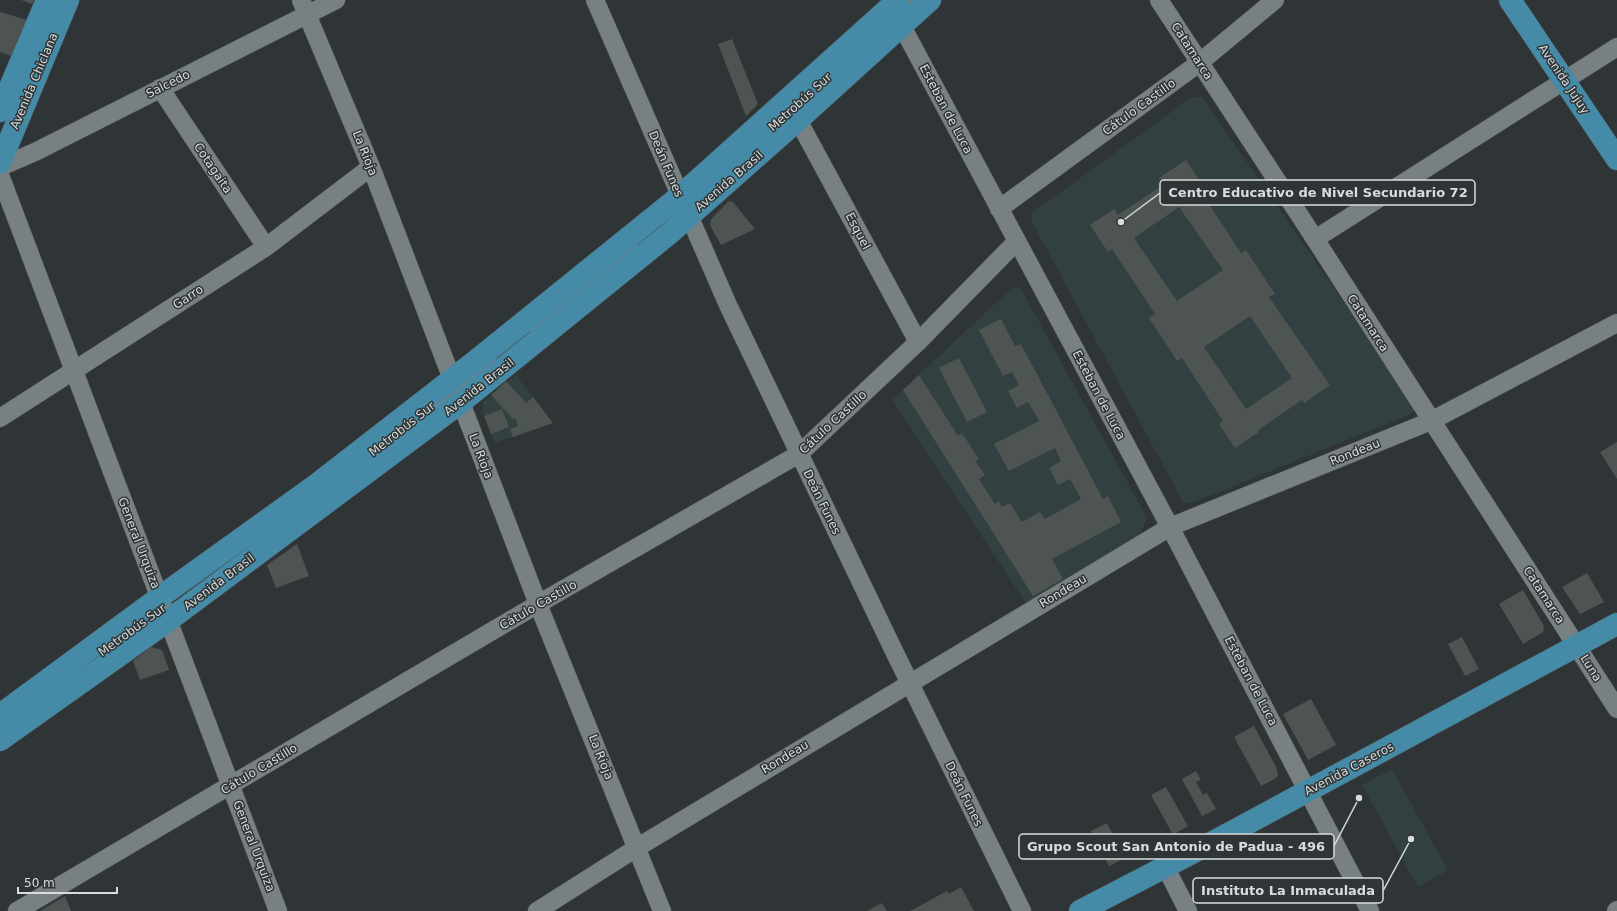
<svg xmlns="http://www.w3.org/2000/svg" width="1617" height="911" viewBox="0 0 1617 911" font-family="'DejaVu Sans',sans-serif">
  <style>
    .built { fill: #324042 }
    .building { fill: #4d5452; fill-rule: evenodd }
    .lines { fill: none; stroke-linecap: round; stroke-linejoin: round }
    .minor-casing { stroke: #4d5253; stroke-width: 19 }
    .major-casing { stroke: #4d5253; stroke-width: 23 }
    .minor { stroke: #798081; stroke-width: 18 }
    .major { stroke: #458ba8; stroke-width: 22 }
    .labels { text-anchor: middle; stroke-width: 3; stroke-linejoin: round; paint-order: stroke }
    .street-label { font-size: 12px; fill: #d8dcdc; stroke: #2f3536 }
    .leader { fill: none; stroke: #d8dcdc; stroke-width: 1.5 }
    .callout-dot { fill: #d8dcdc; stroke: #2f3536; stroke-width: 1.5 }
    .callout { fill: #2f3536; stroke: #d8dcdc; stroke-width: 1.5 }
    .callout-label { font-size: 13px; text-anchor: middle; font-weight: bold; fill: #d8dcdc }
  </style>
  <rect width="100%" height="100%" fill="#2f3536"/>
  <path class="built" d="M 1192,97 L 1202,97 L 1416,407 L 1411,414 L 1192,503 L 1183,502 L 1032,222 L 1032,213 Z
    M 1013,287 L 1020,287 L 1147,518 L 1140,535 L 1027,605 L 892,400 Z
    M 516,375 L 553,423 L 495,443 L 483,413 L 483,402 Z
    M 1392,769 L 1448,870 L 1418,887 L 1362,785 Z"/>
  <path class="building" d="M 21,0 L 34,0 L 32,4 Z
    M 0,12 L 27,20 L 11,56 L 0,52 Z
    M 732,39 L 758,104 L 746,116 L 718,44 Z
    M 1186,160 L 1203,186 L 1199,189 L 1241,253 L 1246,250 L 1275,294 L 1269,297 L 1330,385 L 1304,403 L 1302,400 L 1258,430 L 1259,432 L 1235,448 L 1219,424 L 1223,421 L 1182,358 L 1177,361 L 1149,318 L 1155,314 L 1112,249 L 1108,252 L 1090,225 L 1114,209 L 1118,215 L 1163,185 L 1159,178 ZM 1179,207 L 1223,270 L 1177,301 L 1134,238 ZM 1250,316 L 1292,378 L 1246,409 L 1204,347 Z
    M 729,201 L 733,202 L 755,229 L 721,245 L 711,227 L 710,223 L 712,218 Z
    M 1001,319 L 1015,346 L 1021,344 L 1103,499 L 1108,496 L 1121,522 L 1052,559 L 1063,579 L 1033,596 L 903,390 L 919,375 L 958,436 L 962,433 L 979,459 L 975,461 L 985,475 L 979,479 L 995,504 L 999,501 L 1002,507 L 1010,503 L 1022,522 L 1040,512 L 1045,519 L 1081,499 L 1070,479 L 1058,485 L 1049,468 L 1061,461 L 1055,448 L 1009,471 L 994,444 L 1039,421 L 1028,402 L 1017,408 L 1008,391 L 1019,385 L 1012,372 L 1003,376 L 979,330 Z
    M 959,358 L 987,412 L 967,422 L 939,368 Z
    M 506,381 L 526,403 L 533,397 L 553,423 L 513,437 L 510,429 L 518,426 L 515,418 L 513,419 L 491,395 Z
    M 502,409 L 509,427 L 491,434 L 484,416 Z
    M 1617,442 L 1617,479 L 1600,452 Z
    M 297,544 L 309,576 L 276,588 L 267,565 Z
    M 1587,573 L 1604,602 L 1580,614 L 1562,587 Z
    M 1523,590 L 1544,626 L 1543,632 L 1523,644 L 1499,604 Z
    M 1462,637 L 1479,669 L 1465,676 L 1448,644 Z
    M 151,647 L 162,650 L 169,670 L 140,680 L 133,661 Z
    M 1311,699 L 1336,745 L 1308,760 L 1283,714 Z
    M 1254,726 L 1276,767 L 1278,774 L 1276,778 L 1261,786 L 1234,737 Z
    M 1196,771 L 1201,780 L 1196,782 L 1203,795 L 1207,793 L 1216,809 L 1202,816 L 1182,779 Z
    M 1166,787 L 1188,826 L 1173,835 L 1151,795 Z
    M 1107,823 L 1125,858 L 1109,866 L 1091,831 Z
    M 961,887 L 974,911 L 910,911 L 947,891 L 949,894 Z
    M 65,896 L 71,911 L 40,911 Z
    M 882,903 L 887,911 L 867,911 Z"/>
  <g class="lines">
    <defs>
      <path id="minor" d="M 301,0 L 371,167 L 538,604 L 662,911
        M 595,0 L 728,305 L 893,649 L 1022,911
        M 1159,0 L 1315,239 L 1617,709
        M 896,15 L 1170,527 L 1370,911
        M 889,22 L 913,0
        M 160,88 L 266,247
        M 798,120 L 918,342
        M 0,167 L 35,152 L 336,0
        M 0,175 L 278,911
        M 999,209 L 1199,63 L 1275,0
        M 1315,239 L 1617,47
        M 537,327 L 630,250
        M 440,400 L 477,376 L 490,366
        M 0,418 L 266,247 L 371,167
        M 1165,866 L 1188,911
        M 17,911 L 538,604 L 799,454 L 918,342 L 1016,242
        M 537,911 L 638,847 L 1170,527 L 1431,421 L 1617,323
        M 1616,911 L 1617,910"/>
      <path id="major" d="M 1510,0 L 1617,159
        M 0,111 L 47,0
        M 0,163 L 68,0
        M 0,715 L 160,597 L 316,485 L 473,363 L 680,196 L 898,0
        M 0,740 L 169,620 L 460,403 L 670,233 L 798,120 L 930,0
        M 1080,911 L 1215,841 L 1617,624"/>
    </defs>
    <use href="#minor" class="minor-casing"/>
    <use href="#major" class="major-casing"/>
    <use href="#minor" class="minor"/>
    <use href="#major" class="major"/>
  </g>
  <g class="labels">
    <g class="street-label">
      <text transform="translate(1192 51) rotate(57)" y="4">Catamarca</text>
      <text transform="translate(1564 79) rotate(56)" y="4">Avenida Jujuy</text>
      <text transform="translate(34 81) rotate(-67)" y="4">Avenida Chiclana</text>
      <text transform="translate(168 84) rotate(-27)" y="4">Salcedo</text>
      <text transform="translate(800 102) rotate(-42)" y="4">Metrobús Sur</text>
      <text transform="translate(1139 107) rotate(-36)" y="4">Cátulo Castillo</text>
      <text transform="translate(946 109) rotate(62)" y="4">Esteban de Luca</text>
      <text transform="translate(365 153) rotate(68)" y="4">La Rioja</text>
      <text transform="translate(666 164) rotate(67)" y="4">Deán Funes</text>
      <text transform="translate(213 168) rotate(56)" y="4">Cotagaita</text>
      <text transform="translate(729 181) rotate(-41)" y="4">Avenida Brasil</text>
      <text transform="translate(858 231) rotate(62)" y="4">Esquel</text>
      <text transform="translate(188 297) rotate(-33)" y="4">Garro</text>
      <text transform="translate(1368 323) rotate(57)" y="4">Catamarca</text>
      <text transform="translate(479 387) rotate(-38)" y="4">Avenida Brasil</text>
      <text transform="translate(1099 395) rotate(62)" y="4">Esteban de Luca</text>
      <text transform="translate(833 422) rotate(-43)" y="4">Cátulo Castillo</text>
      <text transform="translate(402 429) rotate(-38)" y="4">Metrobús Sur</text>
      <text transform="translate(1355 452) rotate(-22)" y="4">Rondeau</text>
      <text transform="translate(481 456) rotate(69)" y="4">La Rioja</text>
      <text transform="translate(822 502) rotate(64)" y="4">Deán Funes</text>
      <text transform="translate(139 543) rotate(69)" y="4">General Urquiza</text>
      <text transform="translate(219 582) rotate(-37)" y="4">Avenida Brasil</text>
      <text transform="translate(1063 591) rotate(-31)" y="4">Rondeau</text>
      <text transform="translate(1544 595) rotate(57)" y="4">Catamarca</text>
      <text transform="translate(538 605) rotate(-30)" y="4">Cátulo Castillo</text>
      <text transform="translate(132 630) rotate(-36)" y="4">Metrobús Sur</text>
      <text transform="translate(1591 668) rotate(58)" y="4">Luna</text>
      <text transform="translate(1251 681) rotate(62)" y="4">Esteban de Luca</text>
      <text transform="translate(601 757) rotate(68)" y="4">La Rioja</text>
      <text transform="translate(785 757) rotate(-31)" y="4">Rondeau</text>
      <text transform="translate(259 769) rotate(-31)" y="4">Cátulo Castillo</text>
      <text transform="translate(1349 769) rotate(-28)" y="4">Avenida Caseros</text>
      <text transform="translate(964 794) rotate(64)" y="4">Deán Funes</text>
      <text transform="translate(254 846) rotate(69)" y="4">General Urquiza</text>
    </g>
  </g>
  <path class="leader" d="M1121 222L1160 193M1359 798L1334 846M1411 839L1383 891"/>
  <g class="callout-dot">
    <circle cx="1121" cy="222" r="4"/>
    <circle cx="1359" cy="798" r="4"/>
    <circle cx="1411" cy="839" r="4"/>
  </g>
  <g class="callout">
    <rect x="1160" y="180" width="315" height="25" rx="4"/>
    <rect x="1019" y="834" width="315" height="25" rx="4"/>
    <rect x="1193" y="878" width="190" height="25" rx="4"/>
  </g>
  <g class="callout-label">
    <text x="1318" y="197">Centro Educativo de Nivel Secundario 72</text>
    <text x="1176" y="851">Grupo Scout San Antonio de Padua - 496</text>
    <text x="1288" y="895">Instituto La Inmaculada</text>
  </g>
  <path d="M18 887v6h99v-6" fill="none" stroke="#d8dcdc" stroke-width="2"/>
  <text x="24" y="887" font-size="12" fill="#d8dcdc" stroke="#2f3536" stroke-width="3" paint-order="stroke">50 m</text>
</svg>
